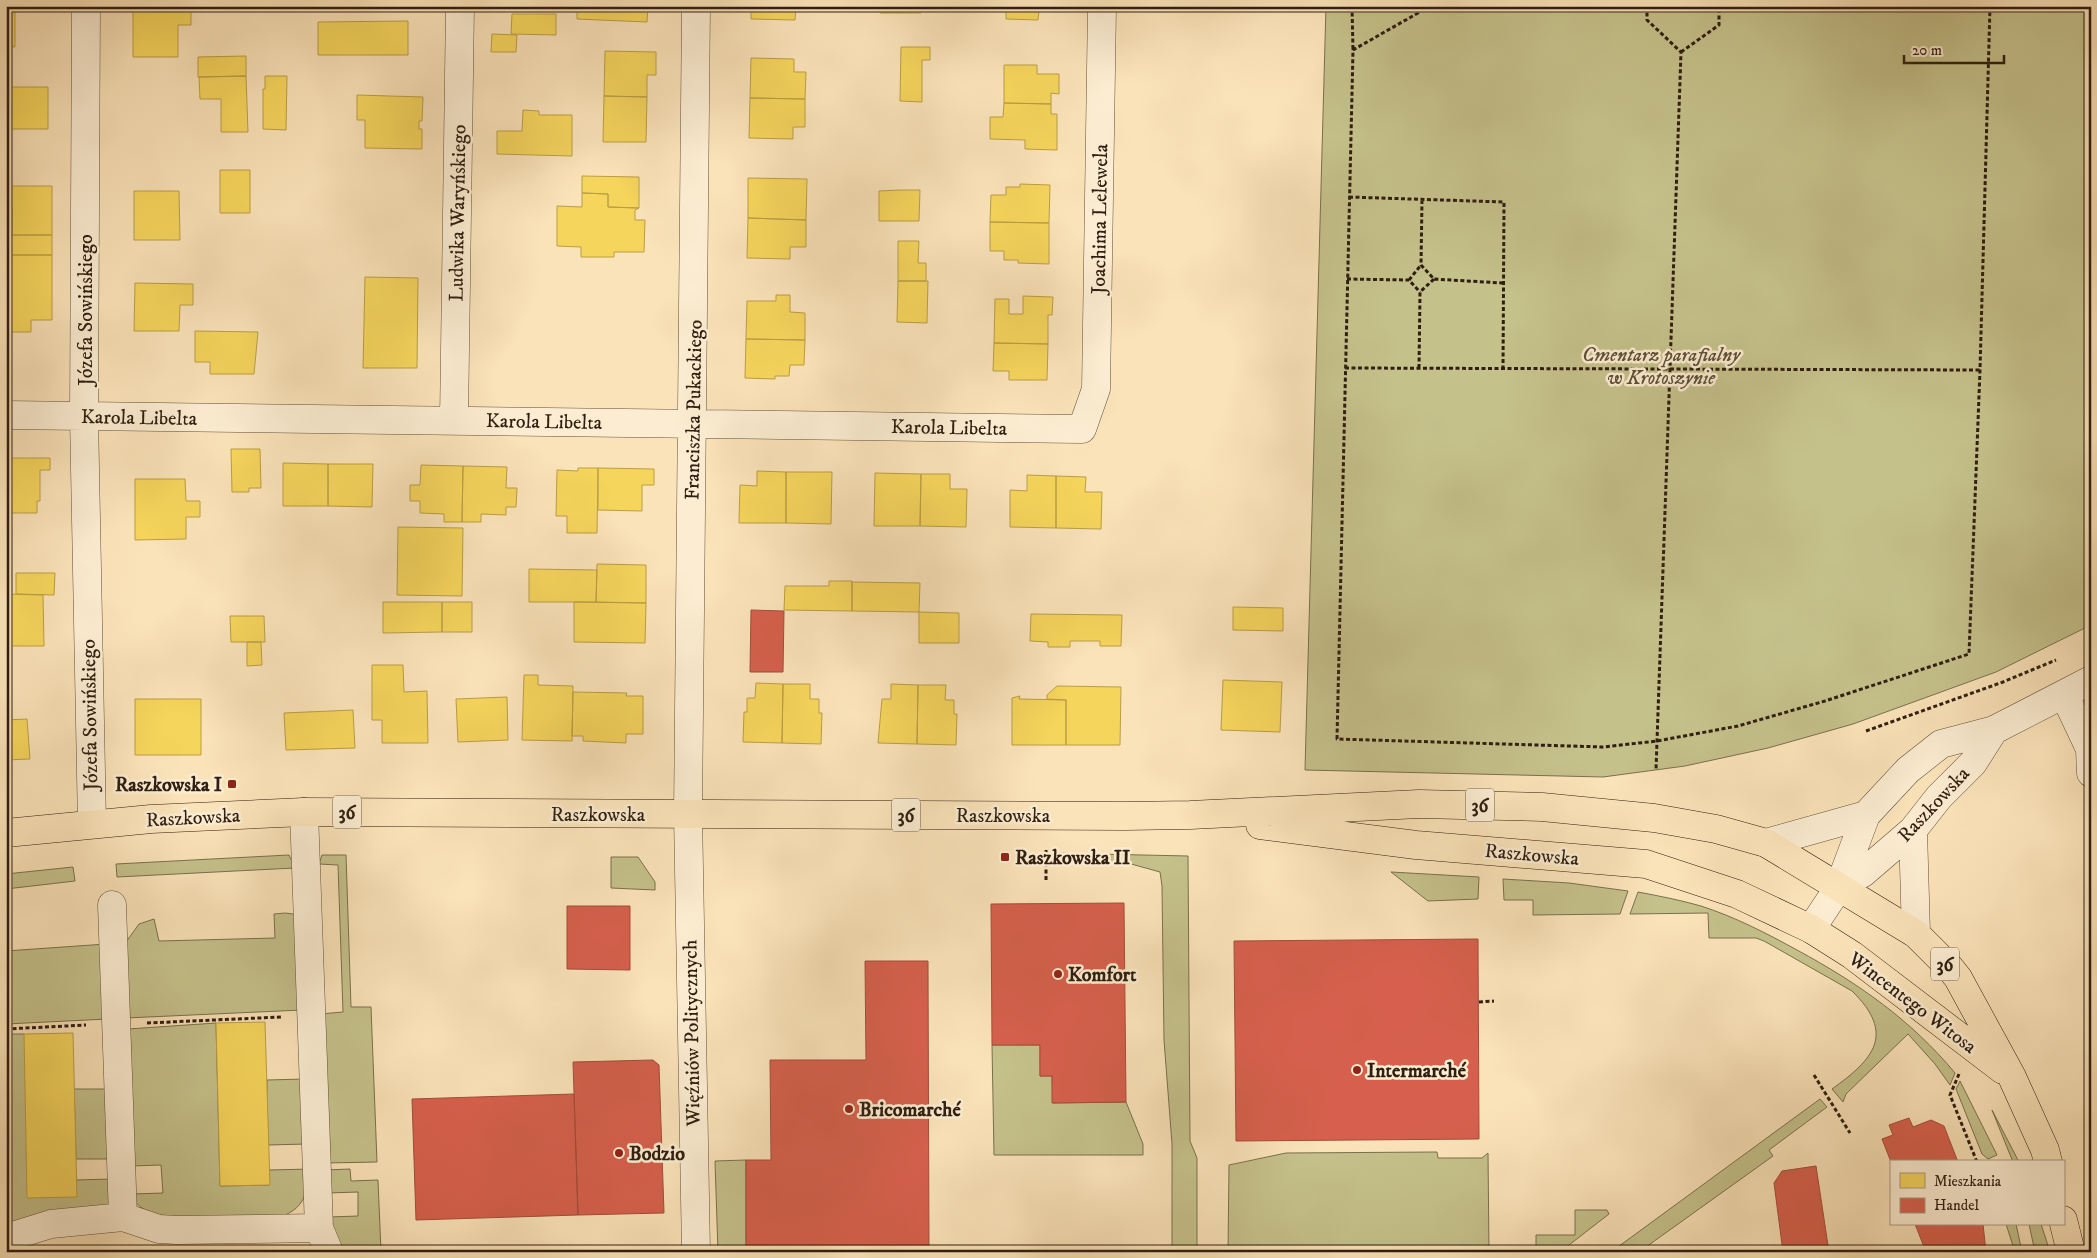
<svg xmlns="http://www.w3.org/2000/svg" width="2097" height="1258" viewBox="0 0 2097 1258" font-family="'IM FELL DW Pica',serif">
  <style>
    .green { fill: #c5c18b; stroke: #7a704e }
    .homes { fill: #f6d55c; stroke: #ba9e46 }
    .shops { fill: #d6604d; stroke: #a44c3b }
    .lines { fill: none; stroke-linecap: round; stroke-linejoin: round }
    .minor-casing { stroke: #624f3b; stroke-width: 29 }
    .major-casing { stroke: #2f1e11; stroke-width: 29 }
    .path { stroke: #2f1e11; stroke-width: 3; stroke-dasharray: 4 2.5; stroke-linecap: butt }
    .minor { stroke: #fcedd2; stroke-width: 28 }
    .major { stroke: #fbe3b9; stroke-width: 28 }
    .poi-dot { fill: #8f2418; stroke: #fcedd2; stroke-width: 2 }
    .labels { text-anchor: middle; stroke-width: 5; stroke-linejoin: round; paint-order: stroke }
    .shield { fill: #fcedd2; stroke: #6c5c4b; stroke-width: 1 }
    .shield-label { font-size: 19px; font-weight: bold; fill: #2f1e11 }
    .street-label { font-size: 20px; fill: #2f1e11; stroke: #fcedd2 }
    .park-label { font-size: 20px; font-style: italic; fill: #5c4f36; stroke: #fcedd2 }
    .poi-label { font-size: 20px; font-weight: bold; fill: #2f1e11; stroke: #fcedd2; text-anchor: start }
  </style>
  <rect width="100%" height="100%" fill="#fbe3b9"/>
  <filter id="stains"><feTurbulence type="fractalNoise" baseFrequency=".004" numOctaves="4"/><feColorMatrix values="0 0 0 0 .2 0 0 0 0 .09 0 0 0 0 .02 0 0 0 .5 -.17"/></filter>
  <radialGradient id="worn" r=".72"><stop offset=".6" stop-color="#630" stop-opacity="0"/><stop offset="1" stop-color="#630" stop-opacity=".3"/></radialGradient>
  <path class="green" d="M 1326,6 L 2091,6 L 2091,625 L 1996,672 L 1853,724 L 1768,748 L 1685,766 L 1603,777 L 1305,770 Z
    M 1052,853 L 1188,856 L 1190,1141 L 1197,1158 L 1197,1252 L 1172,1252 L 1172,1144 L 1164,1040 L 1162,886 L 1160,872 L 1124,862 L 1052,863 Z
    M 289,855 L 295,868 L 117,877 L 116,864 Z
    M 322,855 L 346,855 L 351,1007 L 371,1007 L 377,1162 L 327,1163 L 320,1014 L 343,1012 L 338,865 L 319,864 Z
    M 611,857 L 638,857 L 655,882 L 655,890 L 611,888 Z
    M 73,867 L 75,881 L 6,889 L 6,874 Z
    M 1391,872 L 1479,877 L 1478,899 L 1428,901 Z
    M 1503,879 L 1569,883 L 1628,891 L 1620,914 L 1533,915 L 1533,900 L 1504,900 Z
    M 1638,892 C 1659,896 1680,900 1701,906 C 1735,917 1766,933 1797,950 C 1858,983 1911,1020 1955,1073 L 1950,1085 L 1935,1064 L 1908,1034 L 1846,1094 L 1843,1102 L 1832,1089 C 1874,1059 1896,1034 1852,991 L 1764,941 L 1756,938 L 1709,938 L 1708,913 L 1630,914 Z
    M 285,913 L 293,914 L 298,922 L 302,1010 L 126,1018 L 126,942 L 139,924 L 154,919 L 159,941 L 275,938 L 274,914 Z
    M 106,944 L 108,1019 L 6,1024 L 6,951 Z
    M 216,1023 L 220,1186 L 269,1185 L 269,1170 L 310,1169 C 307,1190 306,1206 285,1215 C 258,1217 136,1232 133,1194 L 163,1193 L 161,1165 L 132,1166 L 128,1029 Z
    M 6,1034 L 24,1034 L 76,1180 L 113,1179 L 110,1202 L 102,1210 L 6,1229 Z
    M 992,1045 L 1040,1045 L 1040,1076 L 1052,1076 L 1053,1103 L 1126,1102 L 1143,1144 L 1143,1155 L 994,1155 Z
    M 305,1079 L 307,1144 L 268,1145 L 267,1080 Z
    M 1960,1081 L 1997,1155 L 1988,1159 L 1982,1154 L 1956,1089 Z
    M 74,1089 L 111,1089 L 113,1159 L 76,1159 Z
    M 1820,1099 L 1827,1107 L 1769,1150 L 1773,1156 L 1639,1252 L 1611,1252 Z
    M 1992,1110 L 2019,1162 L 2013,1162 Z
    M 1437,1152 L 1438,1158 L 1482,1158 L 1488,1153 L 1489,1252 L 1228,1252 L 1229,1165 L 1286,1153 Z
    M 746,1160 L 746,1252 L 718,1252 L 715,1161 Z
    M 350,1169 L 351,1181 L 378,1180 L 381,1252 L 344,1252 L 340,1247 L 329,1217 L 358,1216 L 358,1192 L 328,1193 L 326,1170 Z
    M 1575,1210 L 1607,1210 L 1609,1214 L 1560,1252 L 1536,1252 L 1536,1235 L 1575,1235 Z
    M 2006,1224 L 2016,1224 L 2022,1252 L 2015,1252 Z
    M 2029,1224 L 2041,1224 L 2050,1252 L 2035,1252 Z"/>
  <path class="homes" d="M 6,6 L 15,6 L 15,47 L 6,47 Z
    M 133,6 L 191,6 L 191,25 L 178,25 L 178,57 L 133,57 Z
    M 577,6 L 648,6 L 647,22 L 577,19 Z
    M 751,6 L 810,6 L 796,7 L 795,20 L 751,19 Z
    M 880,6 L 901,6 L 901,13 L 880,13 Z
    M 901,6 L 921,6 L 921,13 L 901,13 Z
    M 1006,6 L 1062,6 L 1061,12 L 1039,11 L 1038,20 L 1006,19 Z
    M 512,14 L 556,14 L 556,35 L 511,34 Z
    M 408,21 L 408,55 L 318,55 L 318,22 Z
    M 492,34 L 517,35 L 516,52 L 491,52 Z
    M 901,47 L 930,47 L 930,60 L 922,60 L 922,102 L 900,101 Z
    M 605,51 L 656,52 L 656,75 L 647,75 L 647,97 L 604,96 Z
    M 246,56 L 246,76 L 198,77 L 198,57 Z
    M 751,58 L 794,59 L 794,72 L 806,72 L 805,99 L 750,98 Z
    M 1004,65 L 1037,65 L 1037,74 L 1059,74 L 1059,94 L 1051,93 L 1051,104 L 1004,103 Z
    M 246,76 L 248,132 L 221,132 L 221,99 L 200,99 L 199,77 Z
    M 265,76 L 287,76 L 286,130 L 263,129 L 263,89 L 265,89 Z
    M 6,87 L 48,87 L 48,129 L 6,129 Z
    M 357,95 L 423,97 L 422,121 L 419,121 L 419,129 L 422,129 L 422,149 L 365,148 L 365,120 L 357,120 Z
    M 604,96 L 647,97 L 646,142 L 603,142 Z
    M 750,98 L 805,99 L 805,127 L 793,127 L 793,139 L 749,138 Z
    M 1004,103 L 1051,104 L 1051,114 L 1057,114 L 1057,150 L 1025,149 L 1025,140 L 990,139 L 990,117 L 1003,117 Z
    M 523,110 L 539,111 L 539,115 L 572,115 L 572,156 L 497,154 L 497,131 L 522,131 Z
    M 220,170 L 250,170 L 250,213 L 220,213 Z
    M 582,176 L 639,177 L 639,208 L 608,207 L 608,194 L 582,193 Z
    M 748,178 L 807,179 L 806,220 L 748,218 Z
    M 1020,184 L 1050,185 L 1049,223 L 990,222 L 991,195 L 1006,195 L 1006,187 L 1020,187 Z
    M 12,186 L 52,186 L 52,235 L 12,235 L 12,207 L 6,207 L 6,188 Z
    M 899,190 L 920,190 L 919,221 L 879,221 L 879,191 Z
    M 134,191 L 179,191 L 180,240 L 134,240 Z
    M 582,193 L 608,194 L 608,207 L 639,208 L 635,210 L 635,220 L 645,220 L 644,252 L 614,252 L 614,257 L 581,257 L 581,247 L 557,246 L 557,206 L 582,207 Z
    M 748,218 L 806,220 L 806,247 L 790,247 L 790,259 L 747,258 Z
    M 990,222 L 1049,223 L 1049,264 L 1018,263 L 1018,260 L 1004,260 L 1004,251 L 990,251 Z
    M 6,235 L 52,235 L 52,255 L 6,255 Z
    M 898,241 L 919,241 L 918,263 L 926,263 L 926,281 L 898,281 Z
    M 6,255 L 52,255 L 52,320 L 31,320 L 31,332 L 10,332 L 10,320 L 6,320 Z
    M 365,277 L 418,278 L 417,368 L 363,368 Z
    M 898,281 L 928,281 L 927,323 L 897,322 Z
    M 135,283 L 193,284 L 193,305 L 180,305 L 179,331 L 134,331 Z
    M 776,295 L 790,295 L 790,312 L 805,313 L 805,340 L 746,339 L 747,301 L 776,301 Z
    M 1023,296 L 1053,297 L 1052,315 L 1048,315 L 1048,344 L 994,343 L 995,299 L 1009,299 L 1009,314 L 1023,314 Z
    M 195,331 L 258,332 L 254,374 L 210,374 L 210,362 L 195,362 Z
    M 746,339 L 805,340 L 804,365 L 790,365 L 789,376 L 775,376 L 775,379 L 745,378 Z
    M 994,343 L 1048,344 L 1047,380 L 1009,380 L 1009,371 L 993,371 Z
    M 231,449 L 260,449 L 261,488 L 249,488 L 249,492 L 232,492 Z
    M 6,458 L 50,458 L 50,470 L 40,470 L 40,501 L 37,501 L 37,513 L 6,513 Z
    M 283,463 L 328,464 L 328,506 L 283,506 Z
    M 328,464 L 373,464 L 372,507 L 328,506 Z
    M 421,465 L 463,466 L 462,522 L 444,522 L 444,514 L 420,513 L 420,501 L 410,501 L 410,485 L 420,485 Z
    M 463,466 L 507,467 L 506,488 L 517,488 L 516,507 L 506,507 L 506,515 L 481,514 L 481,522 L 462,522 Z
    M 578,468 L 598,468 L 597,533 L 567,533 L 567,516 L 556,516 L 557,470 L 578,471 Z
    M 598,468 L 654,469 L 654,485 L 642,485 L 642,511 L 598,510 Z
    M 757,471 L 786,472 L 786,523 L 739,523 L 740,485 L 757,486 Z
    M 786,472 L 832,472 L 831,524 L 786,523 Z
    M 875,473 L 921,474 L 920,526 L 874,526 Z
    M 921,474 L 950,474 L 950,489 L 967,489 L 966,527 L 920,526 Z
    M 1027,475 L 1056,476 L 1056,528 L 1010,527 L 1010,490 L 1027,491 Z
    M 1056,476 L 1086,477 L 1085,492 L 1102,492 L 1101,529 L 1056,528 Z
    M 135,479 L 185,479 L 186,501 L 200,501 L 200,517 L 186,517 L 186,539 L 135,540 Z
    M 398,527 L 463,528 L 462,596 L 397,595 Z
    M 597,564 L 646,565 L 646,603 L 596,602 Z
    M 529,569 L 597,570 L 596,602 L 529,602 Z
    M 16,573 L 55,573 L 54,595 L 16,594 Z
    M 829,581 L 852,581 L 852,611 L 784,610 L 785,586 L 829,586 Z
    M 852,582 L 920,583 L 919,612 L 852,611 Z
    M 6,594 L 43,595 L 44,646 L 6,646 Z
    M 383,602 L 442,602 L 442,632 L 383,633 Z
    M 442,602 L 472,602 L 472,632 L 442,632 Z
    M 574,602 L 646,603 L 645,643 L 574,642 Z
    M 1233,607 L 1283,608 L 1283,631 L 1233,630 Z
    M 919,612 L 959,613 L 959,643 L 919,643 Z
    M 1031,614 L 1122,615 L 1121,646 L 1100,646 L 1100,641 L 1070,641 L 1070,647 L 1048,647 L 1048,642 L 1030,641 Z
    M 230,616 L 264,616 L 265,642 L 231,642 Z
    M 247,642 L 261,642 L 262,665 L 247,666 Z
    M 372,665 L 403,665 L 404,692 L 427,691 L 428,743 L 382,743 L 382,720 L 372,720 Z
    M 524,675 L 538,675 L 538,685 L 573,686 L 572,741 L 522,740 Z
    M 1223,680 L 1282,682 L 1280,732 L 1221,730 Z
    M 756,683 L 783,684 L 782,743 L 743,742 L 744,712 L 747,712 L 747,698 L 755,698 Z
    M 783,684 L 810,684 L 810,699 L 819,699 L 819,713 L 822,713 L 821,744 L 782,743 Z
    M 891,684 L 918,685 L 917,744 L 878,743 L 882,699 L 891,699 Z
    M 918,685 L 946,685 L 945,700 L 954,700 L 954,714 L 957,714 L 956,745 L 917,744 Z
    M 1057,686 L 1121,687 L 1120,745 L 1066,745 L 1066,700 L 1047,699 L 1047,695 Z
    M 573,692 L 627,693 L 626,696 L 643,696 L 643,734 L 626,734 L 626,743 L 583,741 L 583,736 L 572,736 Z
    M 1020,696 L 1019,699 L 1066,700 L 1066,745 L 1012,745 L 1012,698 Z
    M 507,697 L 508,740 L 458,742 L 456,699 Z
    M 135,699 L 201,699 L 201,755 L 135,755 Z
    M 353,710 L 355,748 L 286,750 L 284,713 Z
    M 27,719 L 30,759 L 6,760 L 6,720 Z
    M 265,1022 L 270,1185 L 220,1186 L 216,1023 Z
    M 73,1033 L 77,1197 L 27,1198 L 24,1034 Z"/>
  <path class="shops" d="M 751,610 L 784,611 L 783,672 L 750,672 Z
    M 1124,903 L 1126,1102 L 1052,1103 L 1052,1076 L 1040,1076 L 1040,1045 L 992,1045 L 991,904 Z
    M 567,906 L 630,906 L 630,970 L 567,969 Z
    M 1478,939 L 1479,1139 L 1236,1141 L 1234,941 Z
    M 865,961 L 928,961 L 929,1252 L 746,1252 L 746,1160 L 771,1160 L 770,1060 L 866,1060 Z
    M 653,1060 L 659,1065 L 664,1213 L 578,1215 L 573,1062 Z
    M 574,1094 L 578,1215 L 416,1220 L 412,1099 Z
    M 1909,1118 L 1913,1127 L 1931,1120 L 1944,1126 L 1958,1162 L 1891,1162 L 1882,1139 L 1893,1135 L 1889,1125 Z
    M 1816,1166 L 1829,1252 L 1783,1252 L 1774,1183 L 1782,1171 Z
    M 1915,1224 L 1983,1224 L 1986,1252 L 1926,1252 Z"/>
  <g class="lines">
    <defs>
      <path id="minor" d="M 86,6 L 84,417 L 92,824
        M 6,415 L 1082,429 L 1096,389 L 1102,6
        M 454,420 L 460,6
        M 2064,694 L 2090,749 L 2091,773
        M 304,812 L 319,1228
        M 1913,830 L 1916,934
        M 1766,843 L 1866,815
        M 1839,887 L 1863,873 L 1913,830 L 1939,797 L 1973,763 L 1994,730
        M 112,905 L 123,1217
        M 1811,929 L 1839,887 L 1866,815 L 1908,770 L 1941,744 L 1994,730 L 2091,680
        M 6,1238 L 51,1224 L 123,1217 L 159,1229 L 177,1230 L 319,1228 L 329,1252
        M 696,1252 L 688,814 L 696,6"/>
      <path id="major" d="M 1260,825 L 1416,845 L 1646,864 L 1737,894 L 1811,929 L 1852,955 L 2003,1070
        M 6,833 L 151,819 L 304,812 L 1125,816 L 1190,815 L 1419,804 L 1542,807 L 1654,818 L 1716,829 L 1766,843 L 1916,934 L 1950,968 L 1958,978 L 2012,1077 L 2045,1150 L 2048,1162
        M 2063,1220 L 2071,1252"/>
    </defs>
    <use href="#minor" class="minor-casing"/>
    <use href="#major" class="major-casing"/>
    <path class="path" d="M 1352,6 L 1353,50
      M 1418,6 L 1418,13 L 1353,50 L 1337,739 L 1603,747 L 1657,741 L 1738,726 L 1825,701 L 1969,654 L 1980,370 L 1990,6
      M 1647,6 L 1647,20 L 1681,52 L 1656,770
      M 1898,6 L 1990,8
      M 1681,52 L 1719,25 L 1719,6
      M 1349,197 L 1504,202 L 1503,368
      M 1422,200 L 1421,265 L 1434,279 L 1503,283
      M 1347,279 L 1409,280 L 1420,292
      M 1409,280 L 1421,265
      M 1345,368 L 1980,370
      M 1419,368 L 1420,292 L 1434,279
      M 1866,731 L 2003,682 L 2056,660
      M 1046,880 L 1046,849
      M 1479,1002 L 1494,1001
      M 147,1023 L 281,1017
      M 6,1029 L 86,1025
      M 1959,1074 L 1950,1095 L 1977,1162
      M 1814,1075 L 1850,1133"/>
    <use href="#minor" class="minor"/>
    <use href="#major" class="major"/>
  </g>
  <g class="poi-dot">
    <rect x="227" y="779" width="10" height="10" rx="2.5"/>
    <rect x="1000" y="852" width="10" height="10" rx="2.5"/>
    <circle cx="1058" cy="974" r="5"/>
    <circle cx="1357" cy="1070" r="5"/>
    <circle cx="849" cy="1109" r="5"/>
    <circle cx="619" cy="1153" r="5"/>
  </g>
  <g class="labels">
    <g class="shield">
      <rect x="1466" y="788.5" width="28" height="33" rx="4"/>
      <rect x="333" y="795.5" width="28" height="33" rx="4"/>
      <rect x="892" y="798.5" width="28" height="33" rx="4"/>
      <rect x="1931" y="947.5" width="28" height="33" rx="4"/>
    </g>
    <g class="shield-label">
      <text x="1480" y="812">36</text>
      <text x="347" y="819">36</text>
      <text x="906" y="822">36</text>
      <text x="1945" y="971">36</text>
    </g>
    <g class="street-label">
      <text transform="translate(457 213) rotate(-89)" y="7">Ludwika Waryńskiego</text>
      <text transform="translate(1099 219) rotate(-89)" y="7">Joachima Lelewela</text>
      <text transform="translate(85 310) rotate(-90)" y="7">Józefa Sowińskiego</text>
      <text transform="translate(693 410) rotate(-89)" y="7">Franciszka Pukackiego</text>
      <text transform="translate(139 417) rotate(1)" y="7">Karola Libelta</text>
      <text transform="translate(544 421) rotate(1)" y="7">Karola Libelta</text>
      <text transform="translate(949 427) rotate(1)" y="7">Karola Libelta</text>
      <text transform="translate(89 715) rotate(-91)" y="7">Józefa Sowińskiego</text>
      <text transform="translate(1933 804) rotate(-47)" y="7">Raszkowska</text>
      <text x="598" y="821">Raszkowska</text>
      <text x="1003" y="822">Raszkowska</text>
      <text transform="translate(193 817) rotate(-3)" y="7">Raszkowska</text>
      <text transform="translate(1532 854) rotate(5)" y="7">Raszkowska</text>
      <text transform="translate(1913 1002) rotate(37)" y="7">Wincentego Witosa</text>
      <text transform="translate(691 1033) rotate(-91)" y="7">Więźniów Politycznych</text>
    </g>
    <g class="park-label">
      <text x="1661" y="361">Cmentarz parafialny<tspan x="1661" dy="23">w Krotoszynie</tspan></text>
    </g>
    <g class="poi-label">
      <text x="222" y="791" text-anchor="end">Raszkowska I</text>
      <text x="1015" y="864">Raszkowska II</text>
      <text x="1068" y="981">Komfort</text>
      <text x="1367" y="1077">Intermarché</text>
      <text x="859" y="1116">Bricomarché</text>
      <text x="629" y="1160">Bodzio</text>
    </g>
  </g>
  <rect width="2097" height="1258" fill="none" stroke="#fbe3b9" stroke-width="25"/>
  <rect x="8" y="8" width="2082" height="1243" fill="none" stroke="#2f1e11" stroke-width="2.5"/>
  <rect x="12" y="12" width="2072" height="1233" fill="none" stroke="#2f1e11"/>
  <rect x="1890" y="1160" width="175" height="65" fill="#fcedd2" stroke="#aa9a85"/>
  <rect x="1900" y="1173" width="25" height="15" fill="#f6d55c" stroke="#aa9a85"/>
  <text x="1934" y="1186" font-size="15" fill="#2f1e11">Mieszkania</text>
  <rect x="1900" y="1198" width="25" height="15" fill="#d6604d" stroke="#aa9a85"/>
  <text x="1934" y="1210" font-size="15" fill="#2f1e11">Handel</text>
  <path d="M1904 55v8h100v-8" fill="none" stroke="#2f1e11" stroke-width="2.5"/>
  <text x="1912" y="55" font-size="15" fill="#2f1e11" stroke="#fcedd2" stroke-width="4" paint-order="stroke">20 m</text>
  <rect width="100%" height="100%" filter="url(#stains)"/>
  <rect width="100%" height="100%" fill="url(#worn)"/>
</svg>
